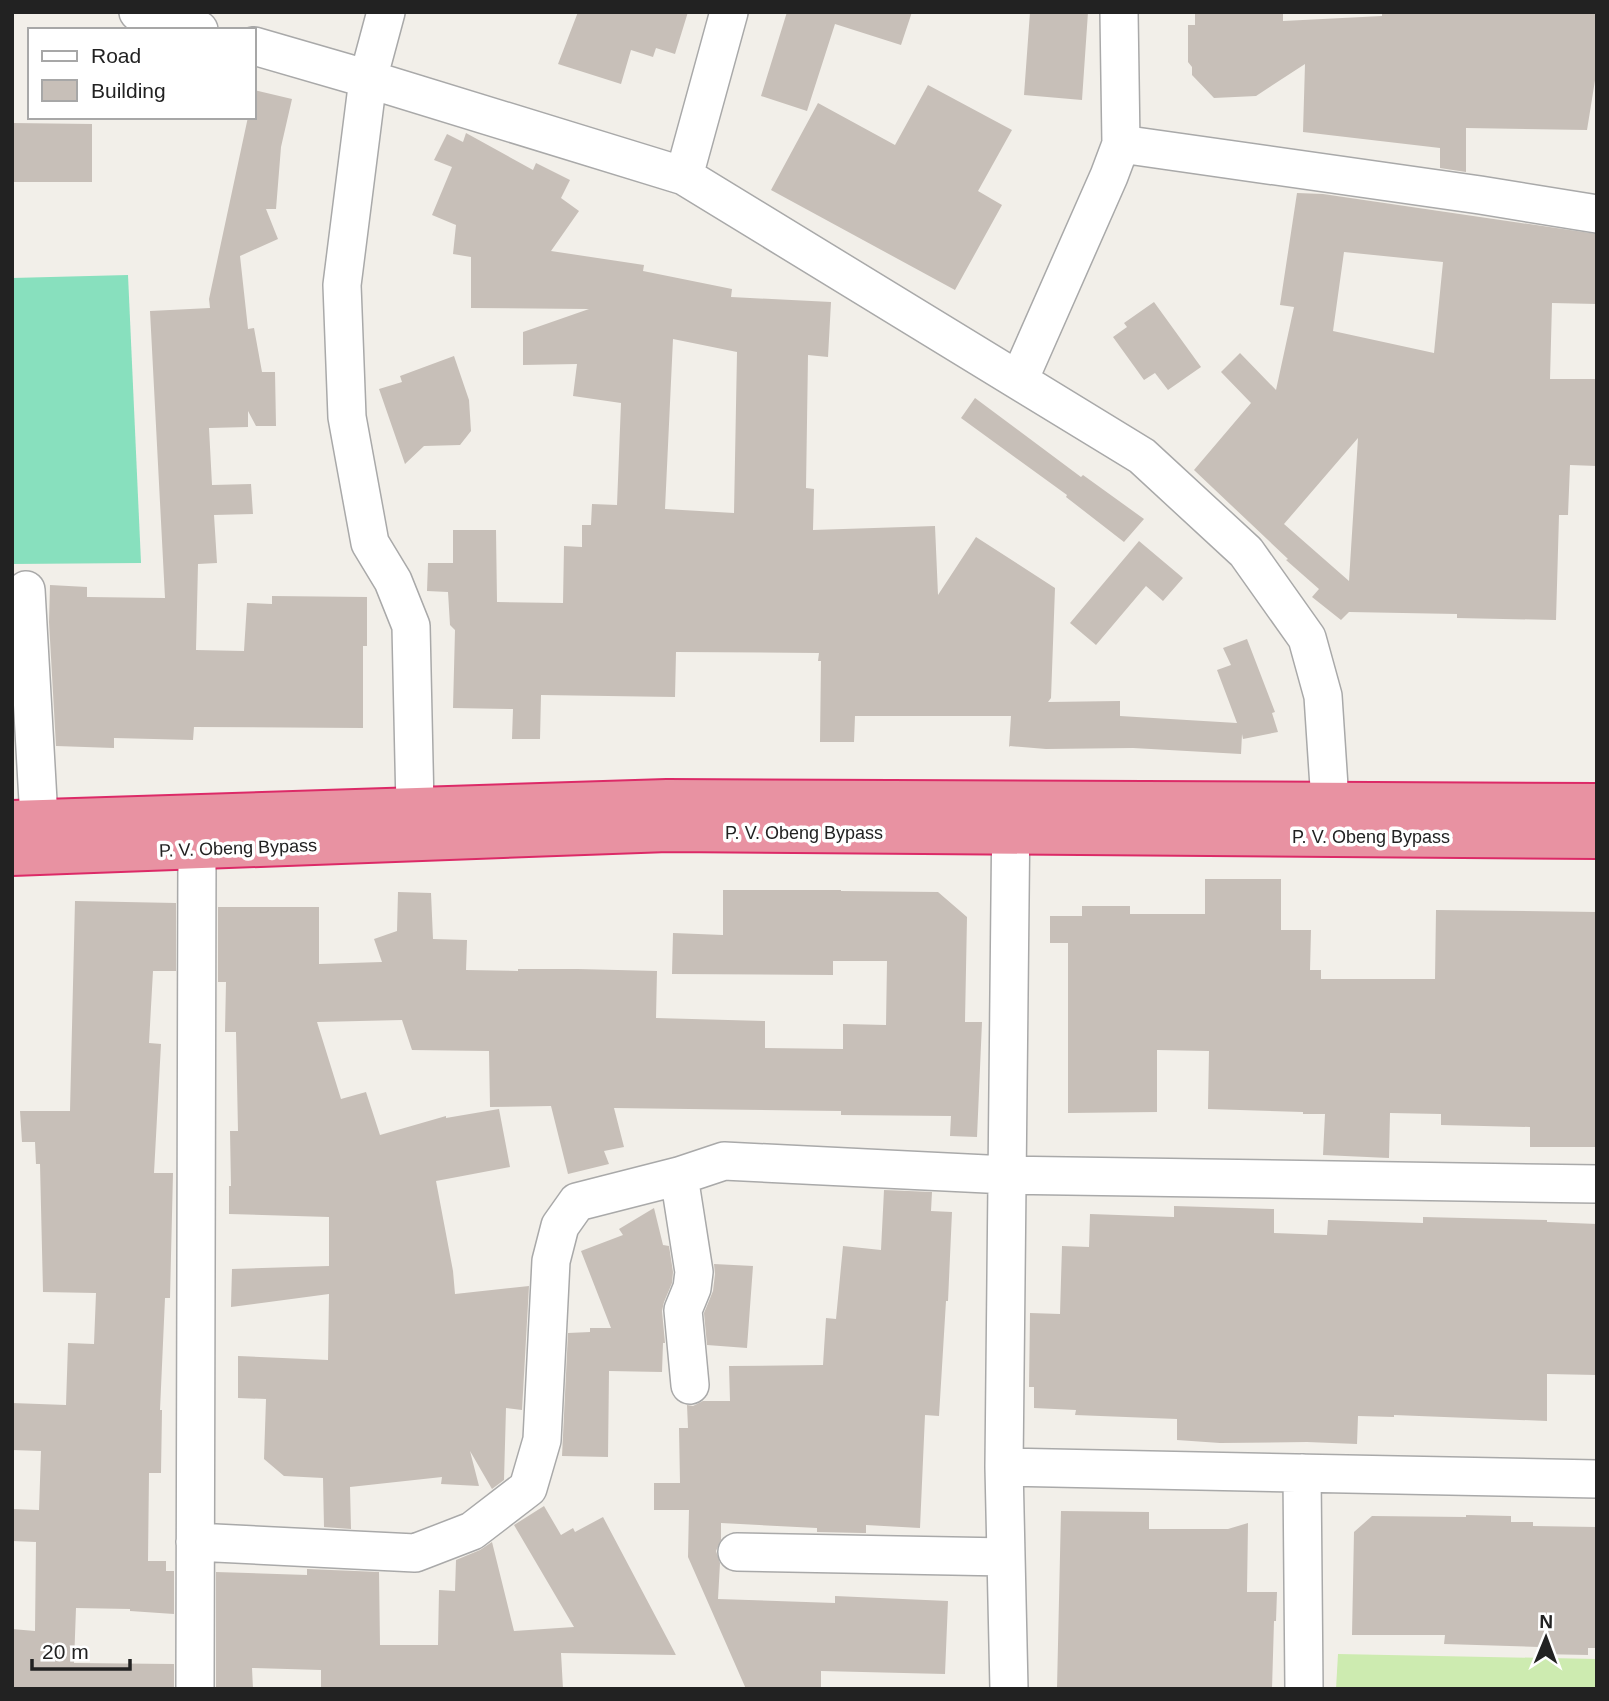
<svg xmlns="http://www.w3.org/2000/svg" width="1609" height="1701" viewBox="0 0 1609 1701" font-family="Helvetica,sans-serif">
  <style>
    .grass { fill: #cdebb0 }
    .pitch { fill: #88e0be }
    .building { fill: #c7bfb8; fill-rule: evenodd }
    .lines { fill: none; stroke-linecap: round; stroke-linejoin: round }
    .minor-casing { stroke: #a9a9a9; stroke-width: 40 }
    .highway-casing { stroke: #dc2a67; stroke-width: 42 }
    .minor { stroke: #fff; stroke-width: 37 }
    .highway { stroke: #e892a2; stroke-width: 38 }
    .labels { text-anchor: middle; stroke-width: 7; stroke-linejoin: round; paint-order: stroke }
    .street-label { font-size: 18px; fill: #222; stroke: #fff }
  </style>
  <rect width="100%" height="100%" fill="#f2efe9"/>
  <path class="grass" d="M 1338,1654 L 1597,1659 L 1597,1689 L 1336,1689 Z"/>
  <path class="pitch" d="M 128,275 L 141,563 L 12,564 L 12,278 Z"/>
  <path class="building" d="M 578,12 L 688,12 L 675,54 L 656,48 L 653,57 L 631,50 L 621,84 L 558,64 Z
    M 787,12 L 912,12 L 901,45 L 835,24 L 807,111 L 761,96 Z
    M 1030,12 L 1088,12 L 1082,100 L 1024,95 Z
    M 1195,12 L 1283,12 L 1283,21 L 1382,16 L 1382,12 L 1597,12 L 1597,68 L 1587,130 L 1466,128 L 1466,172 L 1440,168 L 1440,148 L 1303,132 L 1305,64 L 1256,96 L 1214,98 L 1192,75 L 1192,67 L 1188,62 L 1188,25 L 1195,25 Z
    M 928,85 L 1012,130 L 978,191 L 1002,205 L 955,290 L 771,190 L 818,103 L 895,145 Z
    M 254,90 L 292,99 L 281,147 L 276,209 L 266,209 L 278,239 L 240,256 L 248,329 L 254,328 L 262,372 L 275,372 L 276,426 L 256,426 L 248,411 L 248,427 L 209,428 L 212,485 L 251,484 L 253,514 L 214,515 L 217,563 L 198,564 L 196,650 L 244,651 L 247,603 L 272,604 L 272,596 L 367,597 L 367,646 L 363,646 L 363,728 L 194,727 L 193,740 L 114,738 L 114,748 L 56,746 L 49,622 L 50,585 L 87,587 L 87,597 L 165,598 L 150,311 L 210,308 L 209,299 L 248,117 L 254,117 Z
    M 12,123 L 92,124 L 92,182 L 12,182 Z
    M 466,133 L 533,170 L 536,163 L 570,180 L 561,198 L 579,211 L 551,251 L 644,265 L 643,271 L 732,289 L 731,297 L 831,302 L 828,357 L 808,355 L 806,488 L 814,489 L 813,530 L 935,526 L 938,595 L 976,537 L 1055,588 L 1051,698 L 1048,702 L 1120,701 L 1120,716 L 1237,723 L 1217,670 L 1231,665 L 1223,648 L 1247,639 L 1275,712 L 1272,713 L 1278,732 L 1243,739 L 1242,734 L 1241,754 L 1133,748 L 1046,749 L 1010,746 L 1009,747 L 1011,716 L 855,716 L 854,742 L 820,742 L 821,661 L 818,661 L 819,653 L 676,652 L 675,697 L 541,695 L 540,739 L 512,739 L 513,709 L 453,708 L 455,630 L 450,625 L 448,592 L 427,591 L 428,563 L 453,563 L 453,530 L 496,530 L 497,602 L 563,603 L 564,546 L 582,547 L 582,525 L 591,525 L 592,504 L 617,505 L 621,403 L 573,396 L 577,364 L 523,365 L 523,332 L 589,309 L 471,308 L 471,257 L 453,254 L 456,225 L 432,215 L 452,167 L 434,160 L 447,134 L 463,142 ZM 673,339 L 737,352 L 734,513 L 665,509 Z
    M 1297,193 L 1323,194 L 1597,234 L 1597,304 L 1552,303 L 1550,379 L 1597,379 L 1597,466 L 1570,465 L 1568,515 L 1559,515 L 1556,620 L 1457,618 L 1457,614 L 1349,612 L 1341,620 L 1312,597 L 1319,589 L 1286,560 L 1288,559 L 1194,470 L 1251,403 L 1221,372 L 1240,353 L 1276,390 L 1294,307 L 1280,305 ZM 1344,252 L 1443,262 L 1434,353 L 1333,331 ZM 1358,438 L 1349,581 L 1284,524 Z
    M 1154,302 L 1201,367 L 1168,390 L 1155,373 L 1144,380 L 1113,337 L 1127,327 L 1124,323 Z
    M 454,356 L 469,400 L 471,431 L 460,445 L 424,446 L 405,464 L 379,389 L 402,382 L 400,376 Z
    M 975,398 L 1081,477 L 1083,475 L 1144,519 L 1124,542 L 1066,497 L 1067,495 L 961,418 Z
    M 1139,541 L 1183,578 L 1163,601 L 1146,586 L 1096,645 L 1070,623 Z
    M 1205,879 L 1281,879 L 1281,930 L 1311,930 L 1310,970 L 1321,970 L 1321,979 L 1435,979 L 1436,910 L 1597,912 L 1597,1147 L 1530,1147 L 1530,1127 L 1441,1125 L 1441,1114 L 1390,1113 L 1389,1158 L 1323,1155 L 1325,1114 L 1303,1114 L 1303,1112 L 1208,1109 L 1209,1051 L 1157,1050 L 1157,1112 L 1068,1113 L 1068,943 L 1050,943 L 1050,916 L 1082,916 L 1082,906 L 1130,906 L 1130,914 L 1205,914 Z
    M 723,890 L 841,890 L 841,891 L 938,892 L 967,917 L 965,1022 L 982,1022 L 977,1137 L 950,1136 L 951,1116 L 841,1115 L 841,1111 L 614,1108 L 624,1147 L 604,1151 L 609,1164 L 568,1174 L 551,1106 L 490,1107 L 489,1051 L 412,1050 L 402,1020 L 317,1022 L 341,1099 L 366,1092 L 380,1135 L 446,1116 L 446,1118 L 499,1109 L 510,1167 L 436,1181 L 453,1271 L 455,1294 L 529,1286 L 522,1410 L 506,1408 L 504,1480 L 492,1489 L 470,1451 L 479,1486 L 441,1484 L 442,1477 L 350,1487 L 351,1529 L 324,1527 L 323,1478 L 284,1476 L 264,1459 L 266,1399 L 238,1398 L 238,1356 L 328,1360 L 329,1294 L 231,1307 L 232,1269 L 329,1266 L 329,1217 L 229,1214 L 229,1186 L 231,1186 L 230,1131 L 238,1131 L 236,1032 L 225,1032 L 226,982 L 218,982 L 218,907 L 319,907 L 319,964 L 382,962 L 374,939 L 397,931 L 398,892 L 431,893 L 433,939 L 467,940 L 466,970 L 518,971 L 518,969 L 578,969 L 657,971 L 656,1018 L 765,1021 L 765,1048 L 843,1049 L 843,1024 L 886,1025 L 887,961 L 833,961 L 833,975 L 672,974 L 673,933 L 723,935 Z
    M 75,901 L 176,903 L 176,971 L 153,971 L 149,1043 L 161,1044 L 154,1173 L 173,1173 L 170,1298 L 165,1298 L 160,1410 L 162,1410 L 161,1473 L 149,1473 L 148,1561 L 166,1561 L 166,1571 L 174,1571 L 174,1614 L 130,1611 L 130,1609 L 76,1608 L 74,1663 L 174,1664 L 174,1689 L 12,1689 L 12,1629 L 35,1631 L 36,1542 L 12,1541 L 12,1509 L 39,1510 L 41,1451 L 12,1450 L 12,1403 L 66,1405 L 68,1343 L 94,1344 L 96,1293 L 43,1292 L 40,1164 L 36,1164 L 35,1142 L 22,1142 L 20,1111 L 70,1111 Z
    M 884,1190 L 932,1192 L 931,1211 L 952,1212 L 948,1301 L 946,1301 L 939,1416 L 925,1415 L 920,1528 L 866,1525 L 866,1533 L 863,1533 L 817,1532 L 817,1528 L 721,1523 L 721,1540 L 716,1551 L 720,1563 L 718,1599 L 835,1603 L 835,1596 L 948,1601 L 945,1674 L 821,1671 L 821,1689 L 746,1689 L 688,1557 L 689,1510 L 654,1510 L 654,1483 L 680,1483 L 679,1428 L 688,1428 L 687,1405 L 693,1406 L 703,1401 L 730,1401 L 729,1366 L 823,1365 L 826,1318 L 836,1319 L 843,1246 L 881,1250 Z
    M 1174,1206 L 1274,1209 L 1274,1233 L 1327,1235 L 1328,1220 L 1423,1223 L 1423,1217 L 1547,1220 L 1547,1222 L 1597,1224 L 1597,1375 L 1547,1374 L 1547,1421 L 1394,1415 L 1394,1417 L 1358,1416 L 1357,1444 L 1307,1442 L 1220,1443 L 1177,1440 L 1177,1419 L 1075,1415 L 1076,1410 L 1034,1408 L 1034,1387 L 1029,1387 L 1030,1313 L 1060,1314 L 1062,1246 L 1089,1247 L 1090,1214 L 1174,1217 Z
    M 654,1208 L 663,1245 L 669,1246 L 673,1272 L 672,1283 L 664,1302 L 662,1311 L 665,1343 L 663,1343 L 662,1372 L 609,1371 L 608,1457 L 562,1456 L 568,1333 L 590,1332 L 590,1328 L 611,1328 L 581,1251 L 623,1235 L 619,1229 Z
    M 714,1264 L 753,1266 L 747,1348 L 707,1345 L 704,1313 L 713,1291 L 715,1274 Z
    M 544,1506 L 561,1535 L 573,1528 L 575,1532 L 603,1517 L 676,1655 L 561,1653 L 563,1689 L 321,1689 L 321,1670 L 252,1668 L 253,1689 L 216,1689 L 216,1572 L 307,1575 L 307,1569 L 379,1572 L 380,1645 L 438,1645 L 439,1590 L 455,1591 L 456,1560 L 480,1550 L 492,1542 L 514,1631 L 574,1627 L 514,1525 Z
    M 1061,1511 L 1149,1512 L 1149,1529 L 1228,1529 L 1248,1523 L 1247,1592 L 1277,1592 L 1276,1621 L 1274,1621 L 1272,1689 L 1057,1689 Z
    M 1466,1515 L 1511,1516 L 1511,1522 L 1533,1522 L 1533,1526 L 1597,1527 L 1597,1648 L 1588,1648 L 1588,1655 L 1539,1654 L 1539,1647 L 1444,1644 L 1445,1635 L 1352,1635 L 1354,1532 L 1372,1516 L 1466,1517 Z"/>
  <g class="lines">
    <defs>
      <path id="minor" d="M 138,12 L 199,30
        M 386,12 L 368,79 L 342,285 L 347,417 L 370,543 L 393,581 L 411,626 L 415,807
        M 254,46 L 368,79 L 684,176 L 1142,456 L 1246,552 L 1307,638 L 1323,696 L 1330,802
        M 1121,144 L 1480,195 L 1597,214
        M 684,176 L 729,12
        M 1019,380 L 1109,176 L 1121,144 L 1119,12
        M 26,590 L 39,819
        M 679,1176 L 694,1272 L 692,1288 L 683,1310 L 690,1385
        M 1004,1467 L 1597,1479
        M 1302,1473 L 1304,1689
        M 195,1542 L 415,1553 L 472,1531 L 528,1488 L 542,1440 L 551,1261 L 560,1226 L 577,1202 L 679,1176 L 724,1161 L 1007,1175 L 1597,1184
        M 737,1552 L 1006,1557
        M 195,1689 L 197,849
        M 1009,1689 L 1004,1467 L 1011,805"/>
      <path id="highway" d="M 12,820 L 667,799 L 1597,803
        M 12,856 L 668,832 L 1597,839"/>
    </defs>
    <use href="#minor" class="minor-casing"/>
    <use href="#highway" class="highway-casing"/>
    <use href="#minor" class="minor"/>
    <use href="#highway" class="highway"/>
  </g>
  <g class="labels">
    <g class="street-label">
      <text x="804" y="839">P. V. Obeng Bypass</text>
      <text x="1371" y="843">P. V. Obeng Bypass</text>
      <text transform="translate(238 848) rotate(-2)" y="6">P. V. Obeng Bypass</text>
    </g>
  </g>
  <rect width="1609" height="1701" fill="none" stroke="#222222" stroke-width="28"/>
  <rect x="28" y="28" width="228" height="91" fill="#ffffff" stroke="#a7a7a7" stroke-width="2"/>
  <rect x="42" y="51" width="35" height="10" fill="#ffffff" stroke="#a7a7a7" stroke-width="2"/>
  <text x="91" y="63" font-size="21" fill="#222222">Road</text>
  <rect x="42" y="80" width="35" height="21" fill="#c7bfb8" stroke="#a7a7a7" stroke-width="2"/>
  <text x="91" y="98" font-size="21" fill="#222222">Building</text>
  <g transform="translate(1546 1638) rotate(1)" stroke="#ffffff" stroke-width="5" paint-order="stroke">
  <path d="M0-5L12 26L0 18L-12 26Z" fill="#222222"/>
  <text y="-10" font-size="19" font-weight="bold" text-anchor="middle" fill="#222222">N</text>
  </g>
  <path d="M32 1659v10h98v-10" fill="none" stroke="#222222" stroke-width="3.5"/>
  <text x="42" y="1659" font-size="21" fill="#222222" stroke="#ffffff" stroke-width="5" paint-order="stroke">20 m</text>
</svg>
